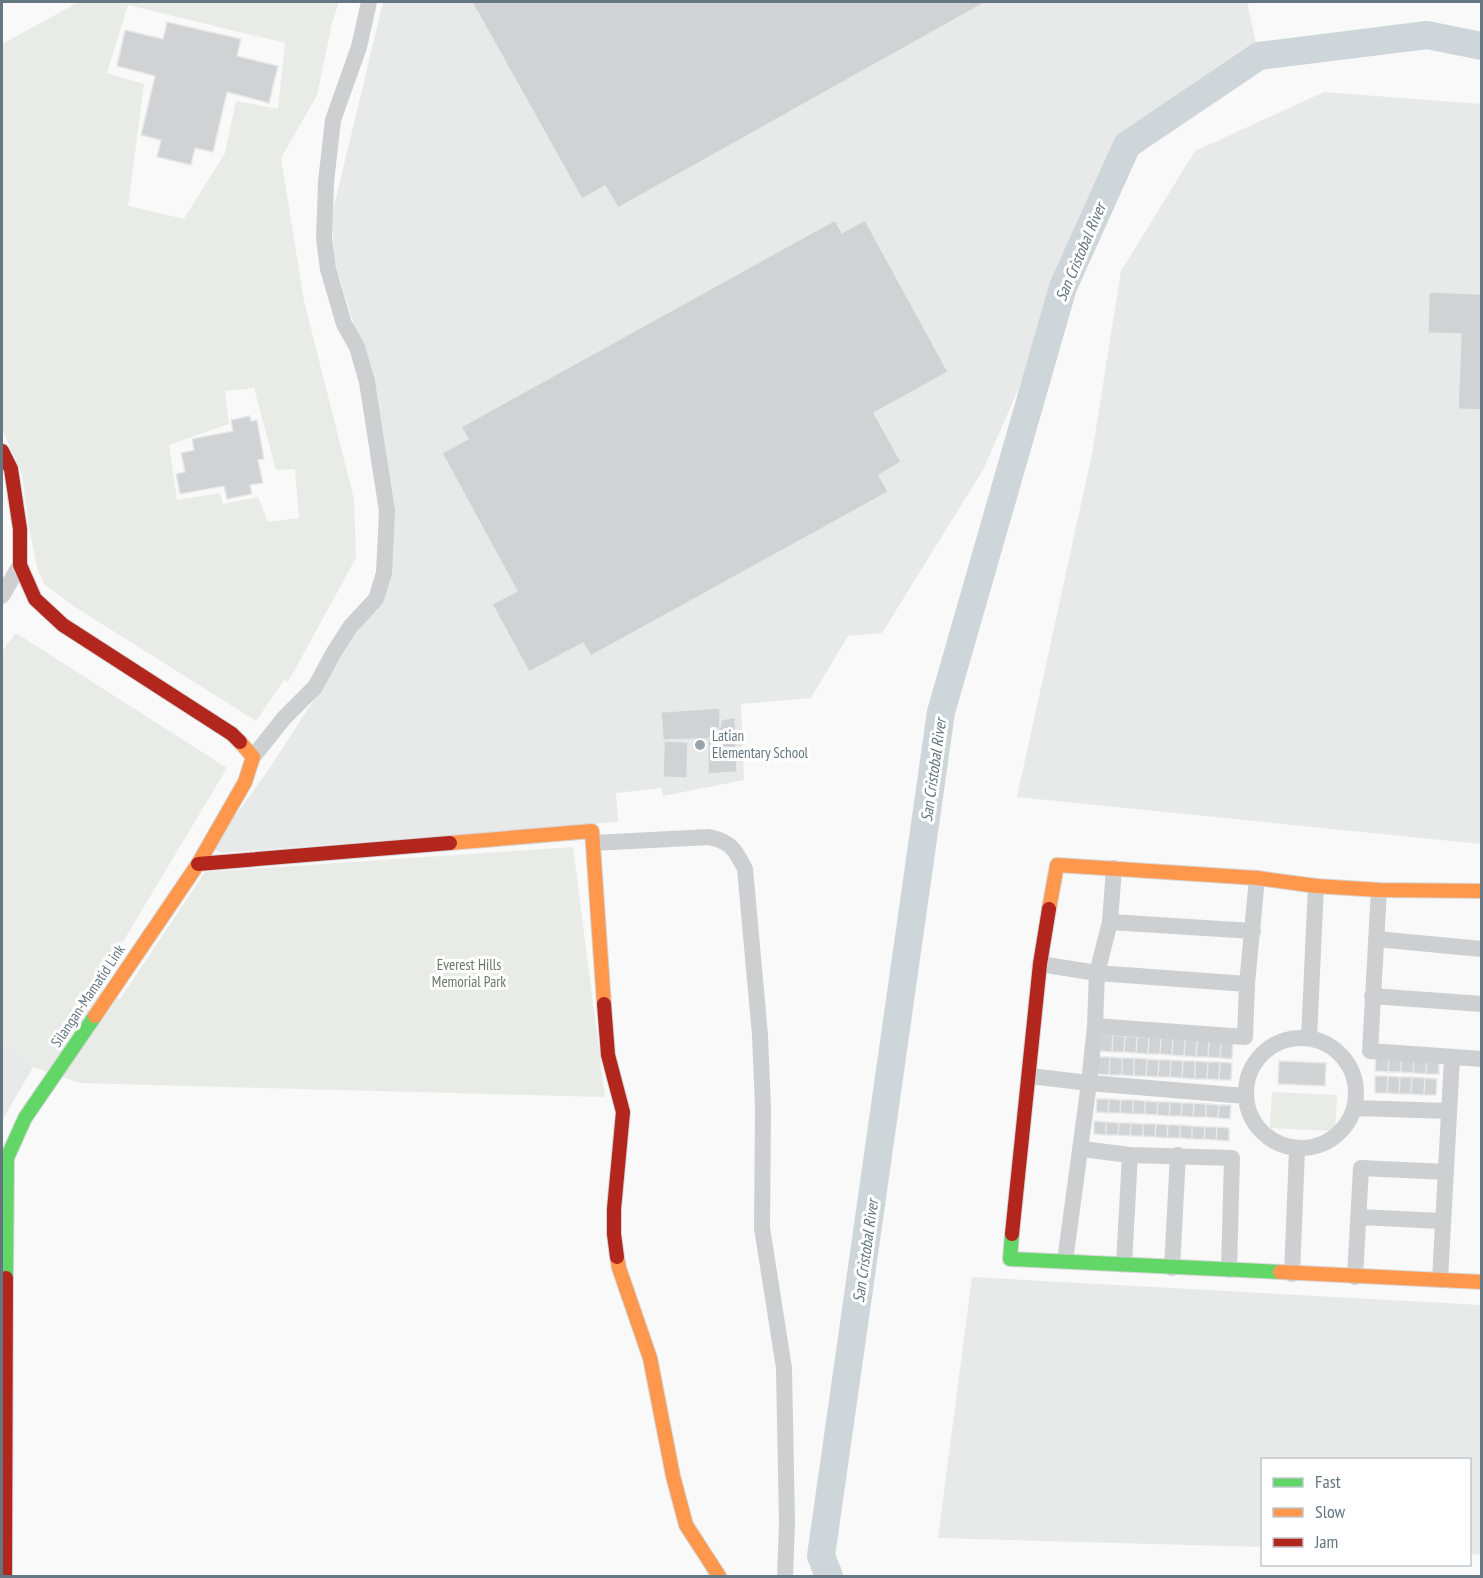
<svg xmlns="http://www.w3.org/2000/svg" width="1483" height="1578" viewBox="0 0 1483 1578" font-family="'PT Sans Narrow',sans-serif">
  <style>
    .built { fill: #e8e9e9 }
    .green { fill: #e8ebe6; fill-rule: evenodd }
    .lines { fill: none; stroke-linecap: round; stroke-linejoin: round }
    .river { stroke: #ced6d9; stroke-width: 28 }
    .building { fill: #d0d2d3; stroke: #e8e8e8; stroke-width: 1.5 }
    .fast-casing { stroke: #d5d6d7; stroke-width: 16 }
    .slow-casing { stroke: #d5d6d7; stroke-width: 16 }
    .jam-casing { stroke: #d5d6d7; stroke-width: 16 }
    .street { stroke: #cecfd0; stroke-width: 16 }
    .fast { stroke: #63d668; stroke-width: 14 }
    .slow { stroke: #ff974d; stroke-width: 14 }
    .jam { stroke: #b3261e; stroke-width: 14 }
    .poi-dot { fill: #99a4ac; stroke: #fff; stroke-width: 2 }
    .labels { text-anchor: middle; stroke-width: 6; stroke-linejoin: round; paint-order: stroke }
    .poi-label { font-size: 15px; fill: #657683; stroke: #fff; text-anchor: start }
    .park-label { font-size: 15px; fill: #687a64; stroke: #fff }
    .street-label { font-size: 15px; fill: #657683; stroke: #fff }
    .water-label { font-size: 16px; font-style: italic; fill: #60757c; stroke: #fff }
  </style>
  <rect width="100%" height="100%" fill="#f9f9f9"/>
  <path class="built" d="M 383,2 L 1247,2 L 1259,56 L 1127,145 L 1063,287 L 983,470 L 882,633 L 848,636 L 811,698 L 741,704 L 744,780 L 663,796 L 661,788 L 616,793 L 618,822 L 221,853 L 214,849 L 216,842 L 267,772 L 322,687 L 364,617 L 377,611 L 390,582 L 364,358 L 334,260 L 332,215 Z
    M 1324,92 L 1481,104 L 1481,844 L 1017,797 L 1092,454 L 1121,271 L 1195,151 Z
    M 2,1045 L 33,1067 L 2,1121 Z
    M 972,1277 L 1481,1305 L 1481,1555 L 1470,1554 L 1470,1460 L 1262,1460 L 1262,1547 L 938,1538 Z"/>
  <path class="green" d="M 79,2 L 339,2 L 332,23 L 317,95 L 281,158 L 304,301 L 354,499 L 356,558 L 288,682 L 284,680 L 256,721 L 72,605 L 44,584 L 37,567 L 29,528 L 22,474 L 2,429 L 2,44 ZM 128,5 L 285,43 L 278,109 L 236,101 L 225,153 L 184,219 L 128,206 L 144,84 L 107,73 ZM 254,388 L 276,470 L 295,469 L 299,518 L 268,522 L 258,497 L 223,504 L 220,493 L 177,500 L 169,445 L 229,424 L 225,391 Z
    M 16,633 L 227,768 L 97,985 L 120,999 L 205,872 L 573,847 L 605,1097 L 80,1083 L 33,1067 L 2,1045 L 2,651 Z
    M 1272,1092 L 1337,1095 L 1335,1131 L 1270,1128 Z"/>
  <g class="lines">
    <path class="river" d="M 829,1576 L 821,1556 L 941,712 L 1063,287 L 1127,145 L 1259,56 L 1427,35 L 1482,46"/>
  </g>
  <path class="building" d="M 472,2 L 986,2 L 618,208 L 605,186 L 582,199 Z
    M 167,22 L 241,39 L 237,56 L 278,66 L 269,103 L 227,92 L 213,152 L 195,148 L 191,165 L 157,157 L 161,140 L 141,135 L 155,76 L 117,66 L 125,30 L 163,39 Z
    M 835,220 L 842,233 L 865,220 L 948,372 L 874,413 L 901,462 L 879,475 L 888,492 L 591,656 L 583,643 L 529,672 L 492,604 L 517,591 L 442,453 L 468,439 L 461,427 Z
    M 1429,292 L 1482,294 L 1482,410 L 1458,409 L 1461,334 L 1428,333 Z
    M 250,416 L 251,421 L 257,420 L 264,459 L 258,460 L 263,483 L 250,485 L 252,494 L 227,499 L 224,486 L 180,494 L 176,474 L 185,472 L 181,453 L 194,450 L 192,439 L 233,431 L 231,420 Z
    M 720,708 L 720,727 L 708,739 L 663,740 L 661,712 Z
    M 735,717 L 737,772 L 708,774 L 708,739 L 720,727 L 721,720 Z
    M 664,741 L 688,742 L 687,778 L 663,777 Z
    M 1101,1034 L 1113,1035 L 1112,1052 L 1100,1051 Z
    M 1113,1035 L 1125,1036 L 1124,1052 L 1112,1052 Z
    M 1125,1036 L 1137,1037 L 1136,1053 L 1124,1052 Z
    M 1137,1037 L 1149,1037 L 1148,1054 L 1136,1053 Z
    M 1149,1037 L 1161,1038 L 1160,1054 L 1148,1054 Z
    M 1161,1038 L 1173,1039 L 1172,1055 L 1160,1054 Z
    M 1173,1039 L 1185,1040 L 1184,1056 L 1172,1055 Z
    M 1185,1040 L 1197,1041 L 1196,1057 L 1184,1056 Z
    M 1197,1041 L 1209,1041 L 1208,1057 L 1196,1057 Z
    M 1209,1041 L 1221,1042 L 1220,1058 L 1208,1057 Z
    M 1221,1042 L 1233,1043 L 1232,1059 L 1220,1058 Z
    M 1376,1055 L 1389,1056 L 1388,1072 L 1375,1071 Z
    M 1389,1056 L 1401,1057 L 1401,1072 L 1388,1072 Z
    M 1098,1057 L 1110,1057 L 1109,1075 L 1097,1074 Z
    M 1110,1057 L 1122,1058 L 1122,1075 L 1109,1075 Z
    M 1401,1057 L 1414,1057 L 1413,1073 L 1401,1072 Z
    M 1414,1057 L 1427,1058 L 1426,1074 L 1413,1073 Z
    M 1122,1058 L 1134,1058 L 1134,1076 L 1122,1075 Z
    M 1134,1058 L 1147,1059 L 1146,1076 L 1134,1076 Z
    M 1427,1058 L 1439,1059 L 1439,1074 L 1426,1074 Z
    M 1147,1059 L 1159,1060 L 1158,1077 L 1146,1076 Z
    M 1159,1060 L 1171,1060 L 1170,1077 L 1158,1077 Z
    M 1171,1060 L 1183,1061 L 1182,1078 L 1170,1077 Z
    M 1183,1061 L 1195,1061 L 1195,1079 L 1182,1078 Z
    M 1195,1061 L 1208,1062 L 1207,1079 L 1195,1079 Z
    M 1279,1061 L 1326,1063 L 1325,1086 L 1278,1084 Z
    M 1208,1062 L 1220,1062 L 1219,1080 L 1207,1079 Z
    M 1220,1062 L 1232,1063 L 1231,1080 L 1219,1080 Z
    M 1375,1076 L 1388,1076 L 1387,1093 L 1375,1093 Z
    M 1388,1076 L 1400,1077 L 1399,1094 L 1387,1093 Z
    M 1400,1077 L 1412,1077 L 1411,1094 L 1399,1094 Z
    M 1412,1077 L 1425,1078 L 1424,1095 L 1411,1094 Z
    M 1425,1078 L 1437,1079 L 1436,1095 L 1424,1095 Z
    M 1097,1099 L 1109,1099 L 1108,1113 L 1096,1112 Z
    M 1109,1099 L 1121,1100 L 1120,1113 L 1108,1113 Z
    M 1121,1100 L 1133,1100 L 1133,1114 L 1120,1113 Z
    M 1133,1100 L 1145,1101 L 1145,1114 L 1133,1114 Z
    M 1145,1101 L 1158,1102 L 1157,1115 L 1145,1114 Z
    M 1158,1102 L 1170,1102 L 1169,1116 L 1157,1115 Z
    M 1170,1102 L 1182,1103 L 1181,1116 L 1169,1116 Z
    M 1182,1103 L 1194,1103 L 1193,1117 L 1181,1116 Z
    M 1194,1103 L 1206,1104 L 1206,1117 L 1193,1117 Z
    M 1206,1104 L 1219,1105 L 1218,1118 L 1206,1117 Z
    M 1219,1105 L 1231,1105 L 1230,1119 L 1218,1118 Z
    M 1094,1121 L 1106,1122 L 1106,1135 L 1094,1134 Z
    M 1106,1122 L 1119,1123 L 1118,1135 L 1106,1135 Z
    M 1119,1123 L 1131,1123 L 1130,1136 L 1118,1135 Z
    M 1131,1123 L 1143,1124 L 1143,1136 L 1130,1136 Z
    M 1143,1124 L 1156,1124 L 1155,1137 L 1143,1136 Z
    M 1156,1124 L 1168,1125 L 1167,1138 L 1155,1137 Z
    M 1168,1125 L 1180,1125 L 1180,1138 L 1167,1138 Z
    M 1180,1125 L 1192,1126 L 1192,1139 L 1180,1138 Z
    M 1192,1126 L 1205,1127 L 1204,1139 L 1192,1139 Z
    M 1205,1127 L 1217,1127 L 1216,1140 L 1204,1139 Z
    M 1217,1127 L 1229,1128 L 1229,1141 L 1216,1140 Z"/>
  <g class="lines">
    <defs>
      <path id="fast" d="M 1012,1234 L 1010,1259 L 1280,1272
        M 6,1278 L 7,1158 L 25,1118 L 95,1016"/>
      <path id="slow" d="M 450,843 L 592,831 L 604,1004
        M 1049,909 L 1057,865 L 1257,878 L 1316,886 L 1379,890 L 1482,891
        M 95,1016 L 198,864 L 245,782 L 253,757 L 240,742
        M 617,1257 L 619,1268 L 650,1358 L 673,1476 L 686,1525 L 719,1576
        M 1280,1272 L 1482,1282"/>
      <path id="jam" d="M 2,451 L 11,469 L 20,529 L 20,565 L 35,599 L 63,625 L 232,734 L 240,742
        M 198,864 L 450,843
        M 604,1004 L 608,1055 L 623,1112 L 614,1209 L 614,1234 L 617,1257
        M 1012,1234 L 1040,964 L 1049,909
        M 5,1576 L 6,1278"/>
    </defs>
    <use href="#fast" class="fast-casing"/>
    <use href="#slow" class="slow-casing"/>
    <use href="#jam" class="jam-casing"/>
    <path class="street" d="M 2,596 L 20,565
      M 253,757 L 284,718 L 315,687 L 334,652 L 350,627 L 376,599 L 384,573 L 387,511 L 367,382 L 357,347 L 344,324 L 328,269 L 324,239 L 326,182 L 333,120 L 359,47 L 369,2
      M 593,843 L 709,837 C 731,842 735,849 745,869 L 760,1035 L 763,1108 L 762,1228 L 784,1368 L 787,1523 L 785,1576
      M 1379,890 L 1370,1051 L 1482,1059
      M 1110,922 L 1253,931
      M 1376,939 L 1482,949
      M 1040,964 L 1097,973 L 1247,984
      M 1372,996 L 1482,1004
      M 1095,1026 L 1245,1037 L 1247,984 L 1257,878
      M 1309,1038 L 1316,886
      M1246 1093a55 55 0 1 1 110 0a55 55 0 1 1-110 0Z
      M 1030,1076 L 1089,1083 L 1245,1096
      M 1355,1108 L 1449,1111
      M 1082,1149 L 1130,1155 L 1232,1158 L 1229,1270
      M 1359,1217 L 1442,1221
      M 1065,1261 L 1089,1083 L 1095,1026 L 1097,973 L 1110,922 L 1114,868
      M 1124,1264 L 1130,1155
      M 1172,1268 L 1178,1155
      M 1292,1274 L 1297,1150
      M 1355,1277 L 1361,1168 L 1446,1172
      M 1440,1280 L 1452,1058"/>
    <use href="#fast" class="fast"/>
    <use href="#slow" class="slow"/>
    <use href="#jam" class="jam"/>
  </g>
  <circle class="poi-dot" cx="700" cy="745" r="6"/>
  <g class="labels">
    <g class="poi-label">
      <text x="712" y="741">Latian<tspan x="712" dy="17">Elementary School</tspan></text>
    </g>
    <g class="park-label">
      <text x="469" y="970">Everest Hills<tspan x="469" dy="17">Memorial Park</tspan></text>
    </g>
    <g class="street-label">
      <text transform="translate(88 996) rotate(-56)" y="5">Silangan-Mamatid Link</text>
    </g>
    <g class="water-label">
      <text transform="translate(1080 252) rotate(-67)" y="6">San Cristobal River</text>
      <text transform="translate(933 770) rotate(-82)" y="6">San Cristobal River</text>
      <text transform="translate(865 1251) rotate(-82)" y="6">San Cristobal River</text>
    </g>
  </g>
  <rect width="1483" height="1578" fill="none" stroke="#657683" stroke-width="6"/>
  <rect x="1261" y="1458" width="210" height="108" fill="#ffffff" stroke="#c1c8cd" stroke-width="1.5"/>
  <rect x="1273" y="1478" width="30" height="9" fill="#63d668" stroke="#c1c8cd" stroke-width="1.5"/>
  <text x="1315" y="1488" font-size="18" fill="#657683">Fast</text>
  <rect x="1273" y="1508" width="30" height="9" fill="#ff974d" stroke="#c1c8cd" stroke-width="1.5"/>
  <text x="1315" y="1518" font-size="18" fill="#657683">Slow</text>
  <rect x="1273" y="1538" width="30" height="9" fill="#b3261e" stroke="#c1c8cd" stroke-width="1.5"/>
  <text x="1315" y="1548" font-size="18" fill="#657683">Jam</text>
</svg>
